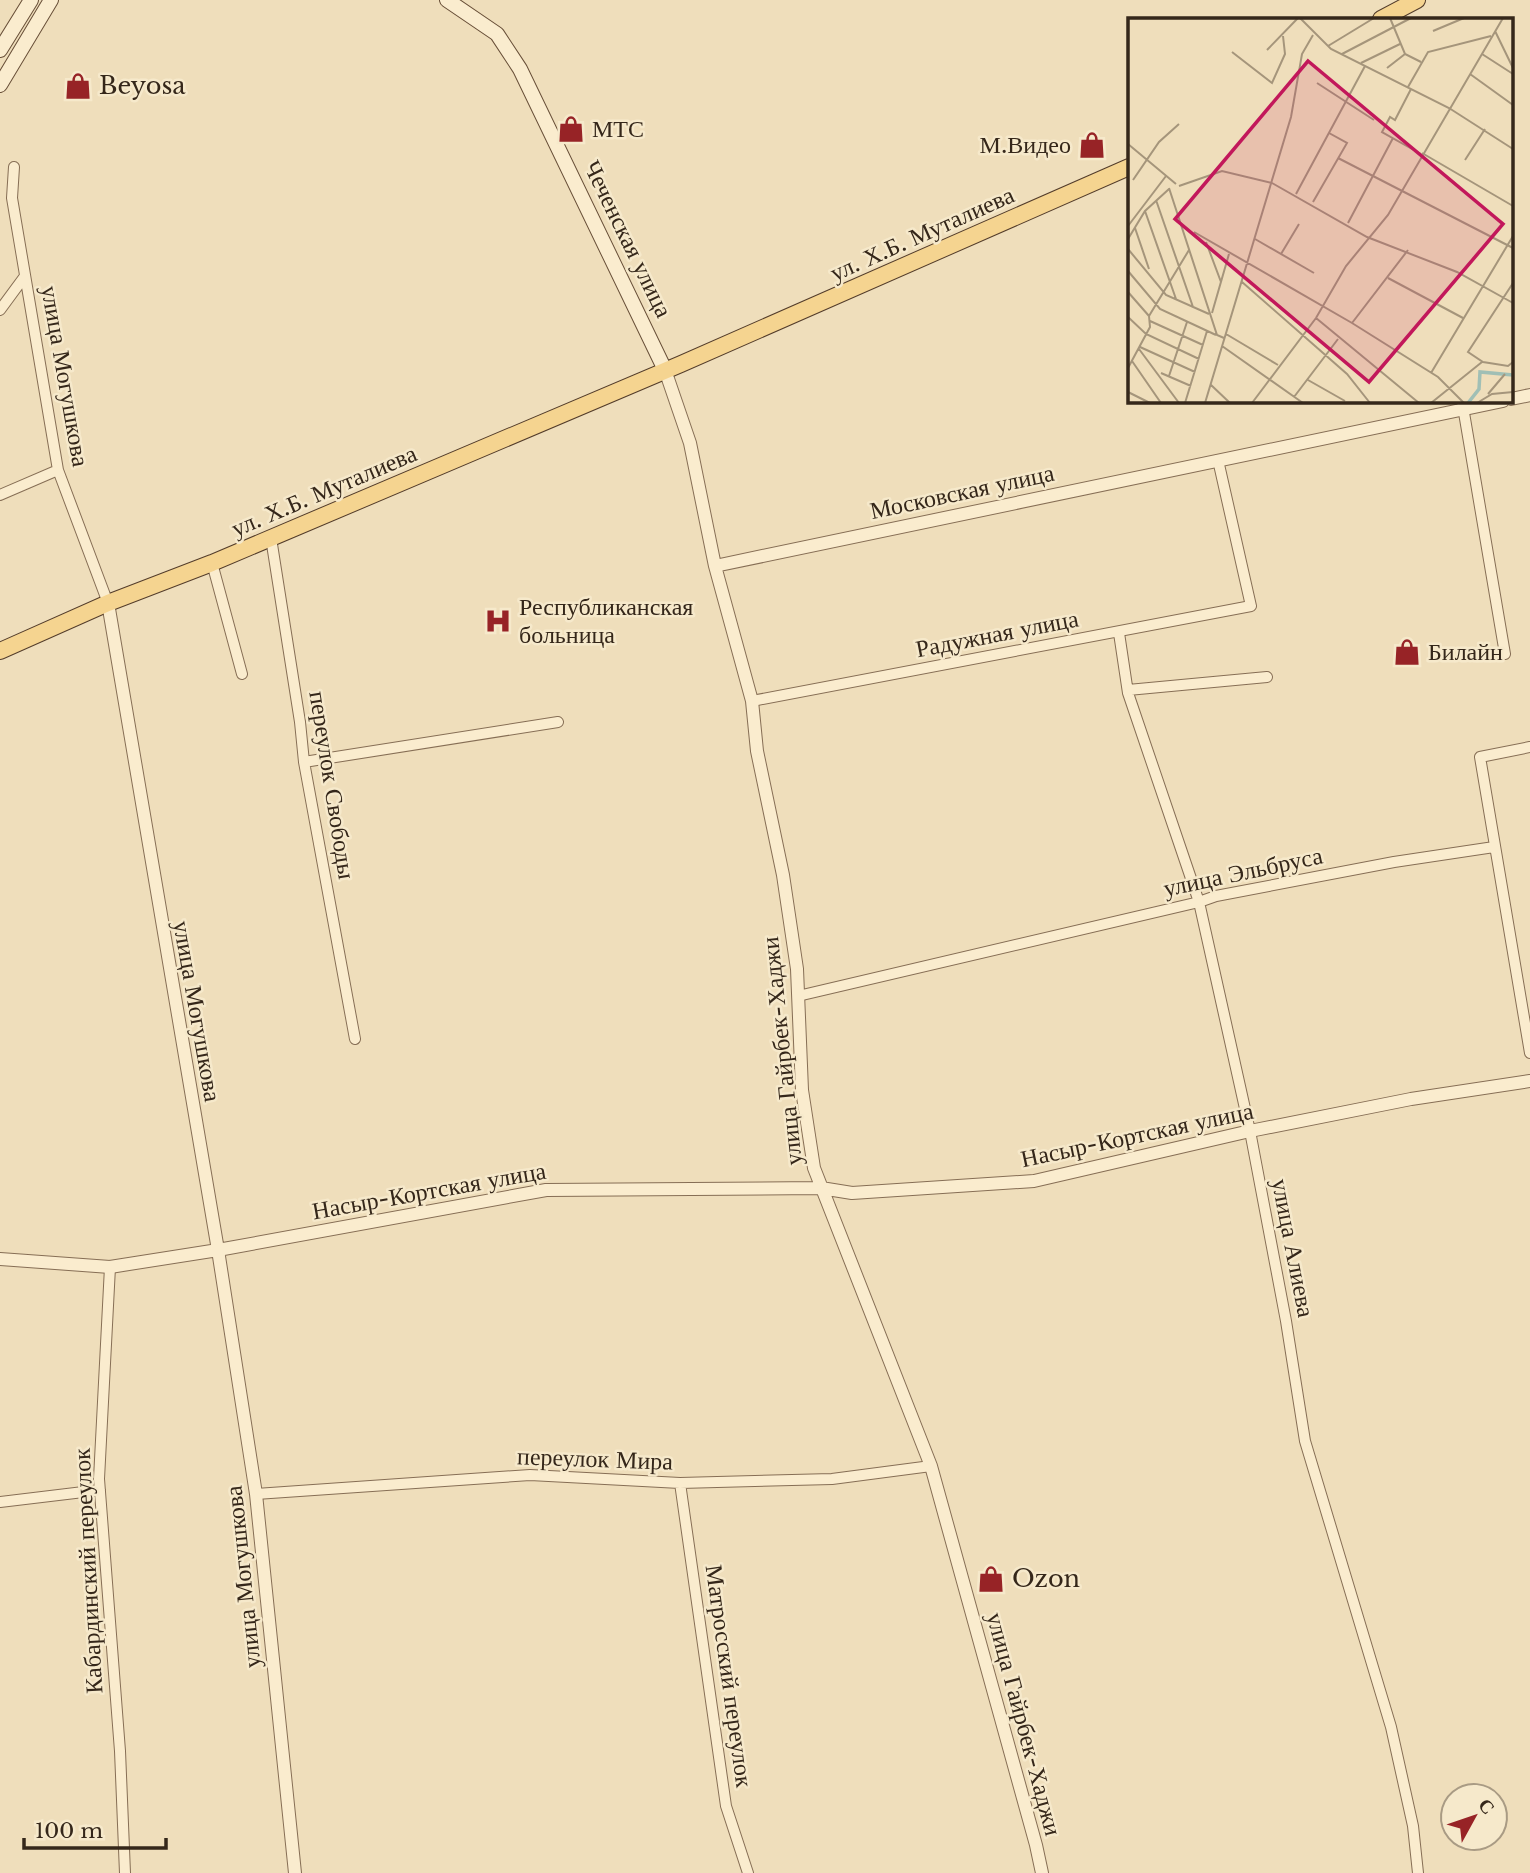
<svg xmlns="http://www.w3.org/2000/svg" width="1530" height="1873" viewBox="0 0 1530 1873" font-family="'Libre Baskerville',serif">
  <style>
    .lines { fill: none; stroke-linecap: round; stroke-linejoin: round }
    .minor-casing { stroke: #866e55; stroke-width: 12 }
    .tertiary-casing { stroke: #866e55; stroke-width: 14 }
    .secondary-casing { stroke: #684f38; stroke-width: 16 }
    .primary-casing { stroke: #533c2a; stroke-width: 18 }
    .minor { stroke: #faecce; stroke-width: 10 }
    .tertiary { stroke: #faecce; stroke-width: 12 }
    .secondary { stroke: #faecce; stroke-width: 14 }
    .primary { stroke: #f5d490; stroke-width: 16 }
    .labels { text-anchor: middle; stroke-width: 5; stroke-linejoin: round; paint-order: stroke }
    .poi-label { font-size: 24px; fill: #35271a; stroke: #f6e9cb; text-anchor: start }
    .street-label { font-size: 24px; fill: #35271a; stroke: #f6e9cb }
    .inset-river { fill: none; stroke: #a0bfb5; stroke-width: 3.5 }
    .inset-road { fill: none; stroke: #a5957b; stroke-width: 2 }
    .view { fill: #c2185b; fill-opacity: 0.15; stroke: #c2185b; stroke-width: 3.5 }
    .inset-edge { fill: none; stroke: #35271a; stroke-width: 3.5 }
  </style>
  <rect width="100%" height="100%" fill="#efdebb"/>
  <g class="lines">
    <defs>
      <path id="minor" d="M 14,167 L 12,198 L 58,470 L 108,603
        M 0,310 L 25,276
        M 1462,401 L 1505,654
        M 0,495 L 58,470
        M 271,538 L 300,722 L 304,762 L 355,1039
        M 212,563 L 242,674
        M 1119,633 L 1128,693 L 1199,902 L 1250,1131 L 1286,1321 L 1305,1441 L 1391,1727 L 1413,1826 L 1418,1873
        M 1128,690 L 1267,677
        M 752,701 L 1251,606 L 1218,460
        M 1530,747 L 1480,757 L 1530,1053
        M 304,762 L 558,722
        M 798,996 L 1199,902 L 1216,896 L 1394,862 L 1494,847
        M 110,1267 L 99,1479 L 120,1751 L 125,1873
        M 680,1483 L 726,1806 L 748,1873
        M 256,1494 L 530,1475 L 680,1483 L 832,1479 L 931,1466
        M 0,1502 L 100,1490"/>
      <path id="tertiary" d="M 665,370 L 690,443 L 715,566 L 752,701 L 757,751 L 783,875 L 797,969 L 802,1090 L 814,1168 L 931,1466 L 1036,1845 L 1042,1873
        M 1511,399 L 1530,395
        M 715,566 L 1503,401
        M 108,603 L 218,1250 L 256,1494 L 295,1873
        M 0,1259 L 110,1267 L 218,1250 L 546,1190 L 821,1188 L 852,1193 L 1034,1181 L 1250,1131 L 1411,1099 L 1530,1081"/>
      <path id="secondary" d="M 447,0 L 497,34 L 520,69 L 665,370
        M 0,50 L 31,0
        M 0,85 L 51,0"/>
      <path id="primary" d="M 1381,19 L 1417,0
        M 0,651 L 108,603 L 212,563 L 681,364 L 1129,167"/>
    </defs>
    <use href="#minor" class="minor-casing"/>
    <use href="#tertiary" class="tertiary-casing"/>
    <use href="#secondary" class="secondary-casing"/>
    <use href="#primary" class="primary-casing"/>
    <use href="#minor" class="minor"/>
    <use href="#tertiary" class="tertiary"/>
    <use href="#secondary" class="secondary"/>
    <use href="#primary" class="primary"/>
  </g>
  <defs>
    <symbol id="shop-bare" viewBox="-9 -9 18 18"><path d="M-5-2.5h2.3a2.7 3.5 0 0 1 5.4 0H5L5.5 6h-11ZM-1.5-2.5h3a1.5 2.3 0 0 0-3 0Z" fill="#972326" stroke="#f6e9cb" stroke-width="2.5" paint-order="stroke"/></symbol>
    <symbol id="hospital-bare" viewBox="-9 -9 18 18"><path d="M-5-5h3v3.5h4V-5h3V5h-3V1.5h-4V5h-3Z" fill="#972326" stroke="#f6e9cb" stroke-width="2.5" paint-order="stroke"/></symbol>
  </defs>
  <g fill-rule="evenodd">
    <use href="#shop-bare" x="59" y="67" width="38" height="38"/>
    <use href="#shop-bare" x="552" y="110" width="38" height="38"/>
    <use href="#shop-bare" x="1073" y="126" width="38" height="38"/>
    <use href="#hospital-bare" x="479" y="602" width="38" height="38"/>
    <use href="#shop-bare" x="1388" y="633" width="38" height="38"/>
    <use href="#shop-bare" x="972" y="1560" width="38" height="38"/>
  </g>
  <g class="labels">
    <g class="poi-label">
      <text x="99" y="94">Beyosa</text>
      <text x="592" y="137">МТС</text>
      <text x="1071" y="153" text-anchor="end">М.Видео</text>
      <text x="519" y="615">Республиканская<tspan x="519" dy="28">больница</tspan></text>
      <text x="1428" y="660">Билайн</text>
      <text x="1012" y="1587">Ozon</text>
    </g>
    <g class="street-label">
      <text transform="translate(922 234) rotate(-24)" y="8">ул. Х.Б. Муталиева</text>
      <text transform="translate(628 239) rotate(64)" y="8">Чеченская улица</text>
      <text transform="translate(65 376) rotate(80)" y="8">улица Могушкова</text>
      <text transform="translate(324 491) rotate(-23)" y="8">ул. Х.Б. Муталиева</text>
      <text transform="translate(962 492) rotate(-12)" y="8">Московская улица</text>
      <text transform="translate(997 634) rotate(-11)" y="8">Радужная улица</text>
      <text transform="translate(332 785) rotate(81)" y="8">переулок Свободы</text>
      <text transform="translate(1243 872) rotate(-12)" y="8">улица Эльбруса</text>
      <text transform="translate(197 1011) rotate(80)" y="8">улица Могушкова</text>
      <text transform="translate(782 1051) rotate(-96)" y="8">улица Гайрбек-Хаджи</text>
      <text transform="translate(1137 1135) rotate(-12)" y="8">Насыр-Кортская улица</text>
      <text transform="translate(429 1191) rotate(-10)" y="8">Насыр-Кортская улица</text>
      <text transform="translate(1293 1248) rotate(79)" y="8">улица Алиева</text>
      <text transform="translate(595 1459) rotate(2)" y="8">переулок Мира</text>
      <text transform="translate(88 1571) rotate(-93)" y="8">Кабардинский переулок</text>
      <text transform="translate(243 1577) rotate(-96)" y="8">улица Могушкова</text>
      <text transform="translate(729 1676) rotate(82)" y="8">Матросский переулок</text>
      <text transform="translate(1024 1724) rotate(75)" y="8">улица Гайрбек-Хаджи</text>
    </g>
  </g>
  <g transform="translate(1128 18)">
    <rect width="385" height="385" fill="#efdebb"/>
    <path class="inset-river" d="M 340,385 L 351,371 L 352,354 L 385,357"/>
    <path class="inset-road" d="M 172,0 L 203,31 L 321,90 L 385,131M 262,0 L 277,36 L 293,44M 305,13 L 336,0M 367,13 L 385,50M 200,28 L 246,0M 139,32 L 170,0M 104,34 L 144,65 L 157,36 L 155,18M 214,36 L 283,0M 354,36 L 385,56M 233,45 L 272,26M 259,50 L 277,36M 342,56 L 385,87M 189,65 L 246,102M 280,69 L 300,34 L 363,18M 283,71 L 267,102 L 262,99 L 254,114 L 293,136M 0,126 L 48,166M 294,135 L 385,188M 210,140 L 385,230M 337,142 L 357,111M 5,162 L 31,124 L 51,106M 144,165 L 239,219 L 329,254 L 385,285M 51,168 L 94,153 L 144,165M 41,170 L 89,317 L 96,320M 168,176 L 237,48M 28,182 L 65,289M 185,184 L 219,125 L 201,115M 17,193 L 48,281M 220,205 L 265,120M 0,208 L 38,158M 7,210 L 21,251M 66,214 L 224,305 L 310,359 L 336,385M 0,221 L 17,193 L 41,171M 127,221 L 186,255M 78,224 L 93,264M 0,231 L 38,277 L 81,296M 153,236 L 171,206M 0,253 L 32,291 L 88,317M 260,260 L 335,300M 114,264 L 219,356 L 242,385M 385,265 L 340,334 L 355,344 L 380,348 L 385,344M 0,274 L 21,298M 84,295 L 101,236M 0,299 L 18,316 L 71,341M 188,300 L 291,385M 22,303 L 75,327M 224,305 L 280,232M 98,316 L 150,347M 94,328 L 175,385M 12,329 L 67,354M 11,331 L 51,385M 4,343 L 33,385M 0,350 L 22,309 L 21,298 L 61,232M 33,355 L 63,368M 303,355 L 385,218M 41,358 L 59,304M 180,362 L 217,383M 82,366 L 102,385M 0,374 L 22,385M 360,376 L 377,356M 166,379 L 210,321M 57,385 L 79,313M 77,385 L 163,99 L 174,36 L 185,17M 124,385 L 188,300 L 218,248 L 260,197 L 375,0M 303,385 L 354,344M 349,385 L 364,376 L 385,374"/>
    <path class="view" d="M 180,43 L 375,206 L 241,364 L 47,201 Z"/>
    <rect width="385" height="385" class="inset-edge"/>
  </g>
  <g transform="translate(1474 1817) rotate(50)"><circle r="33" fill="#f6e9cb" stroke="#a99b84" stroke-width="2"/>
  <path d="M0-5L12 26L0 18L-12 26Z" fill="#972326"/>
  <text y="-10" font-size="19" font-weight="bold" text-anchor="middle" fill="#35271a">С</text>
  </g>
  <path d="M24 1838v10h142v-10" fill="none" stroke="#35271a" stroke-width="3.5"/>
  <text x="35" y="1838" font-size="21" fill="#35271a" stroke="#f6e9cb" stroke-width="5" paint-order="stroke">100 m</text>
</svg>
